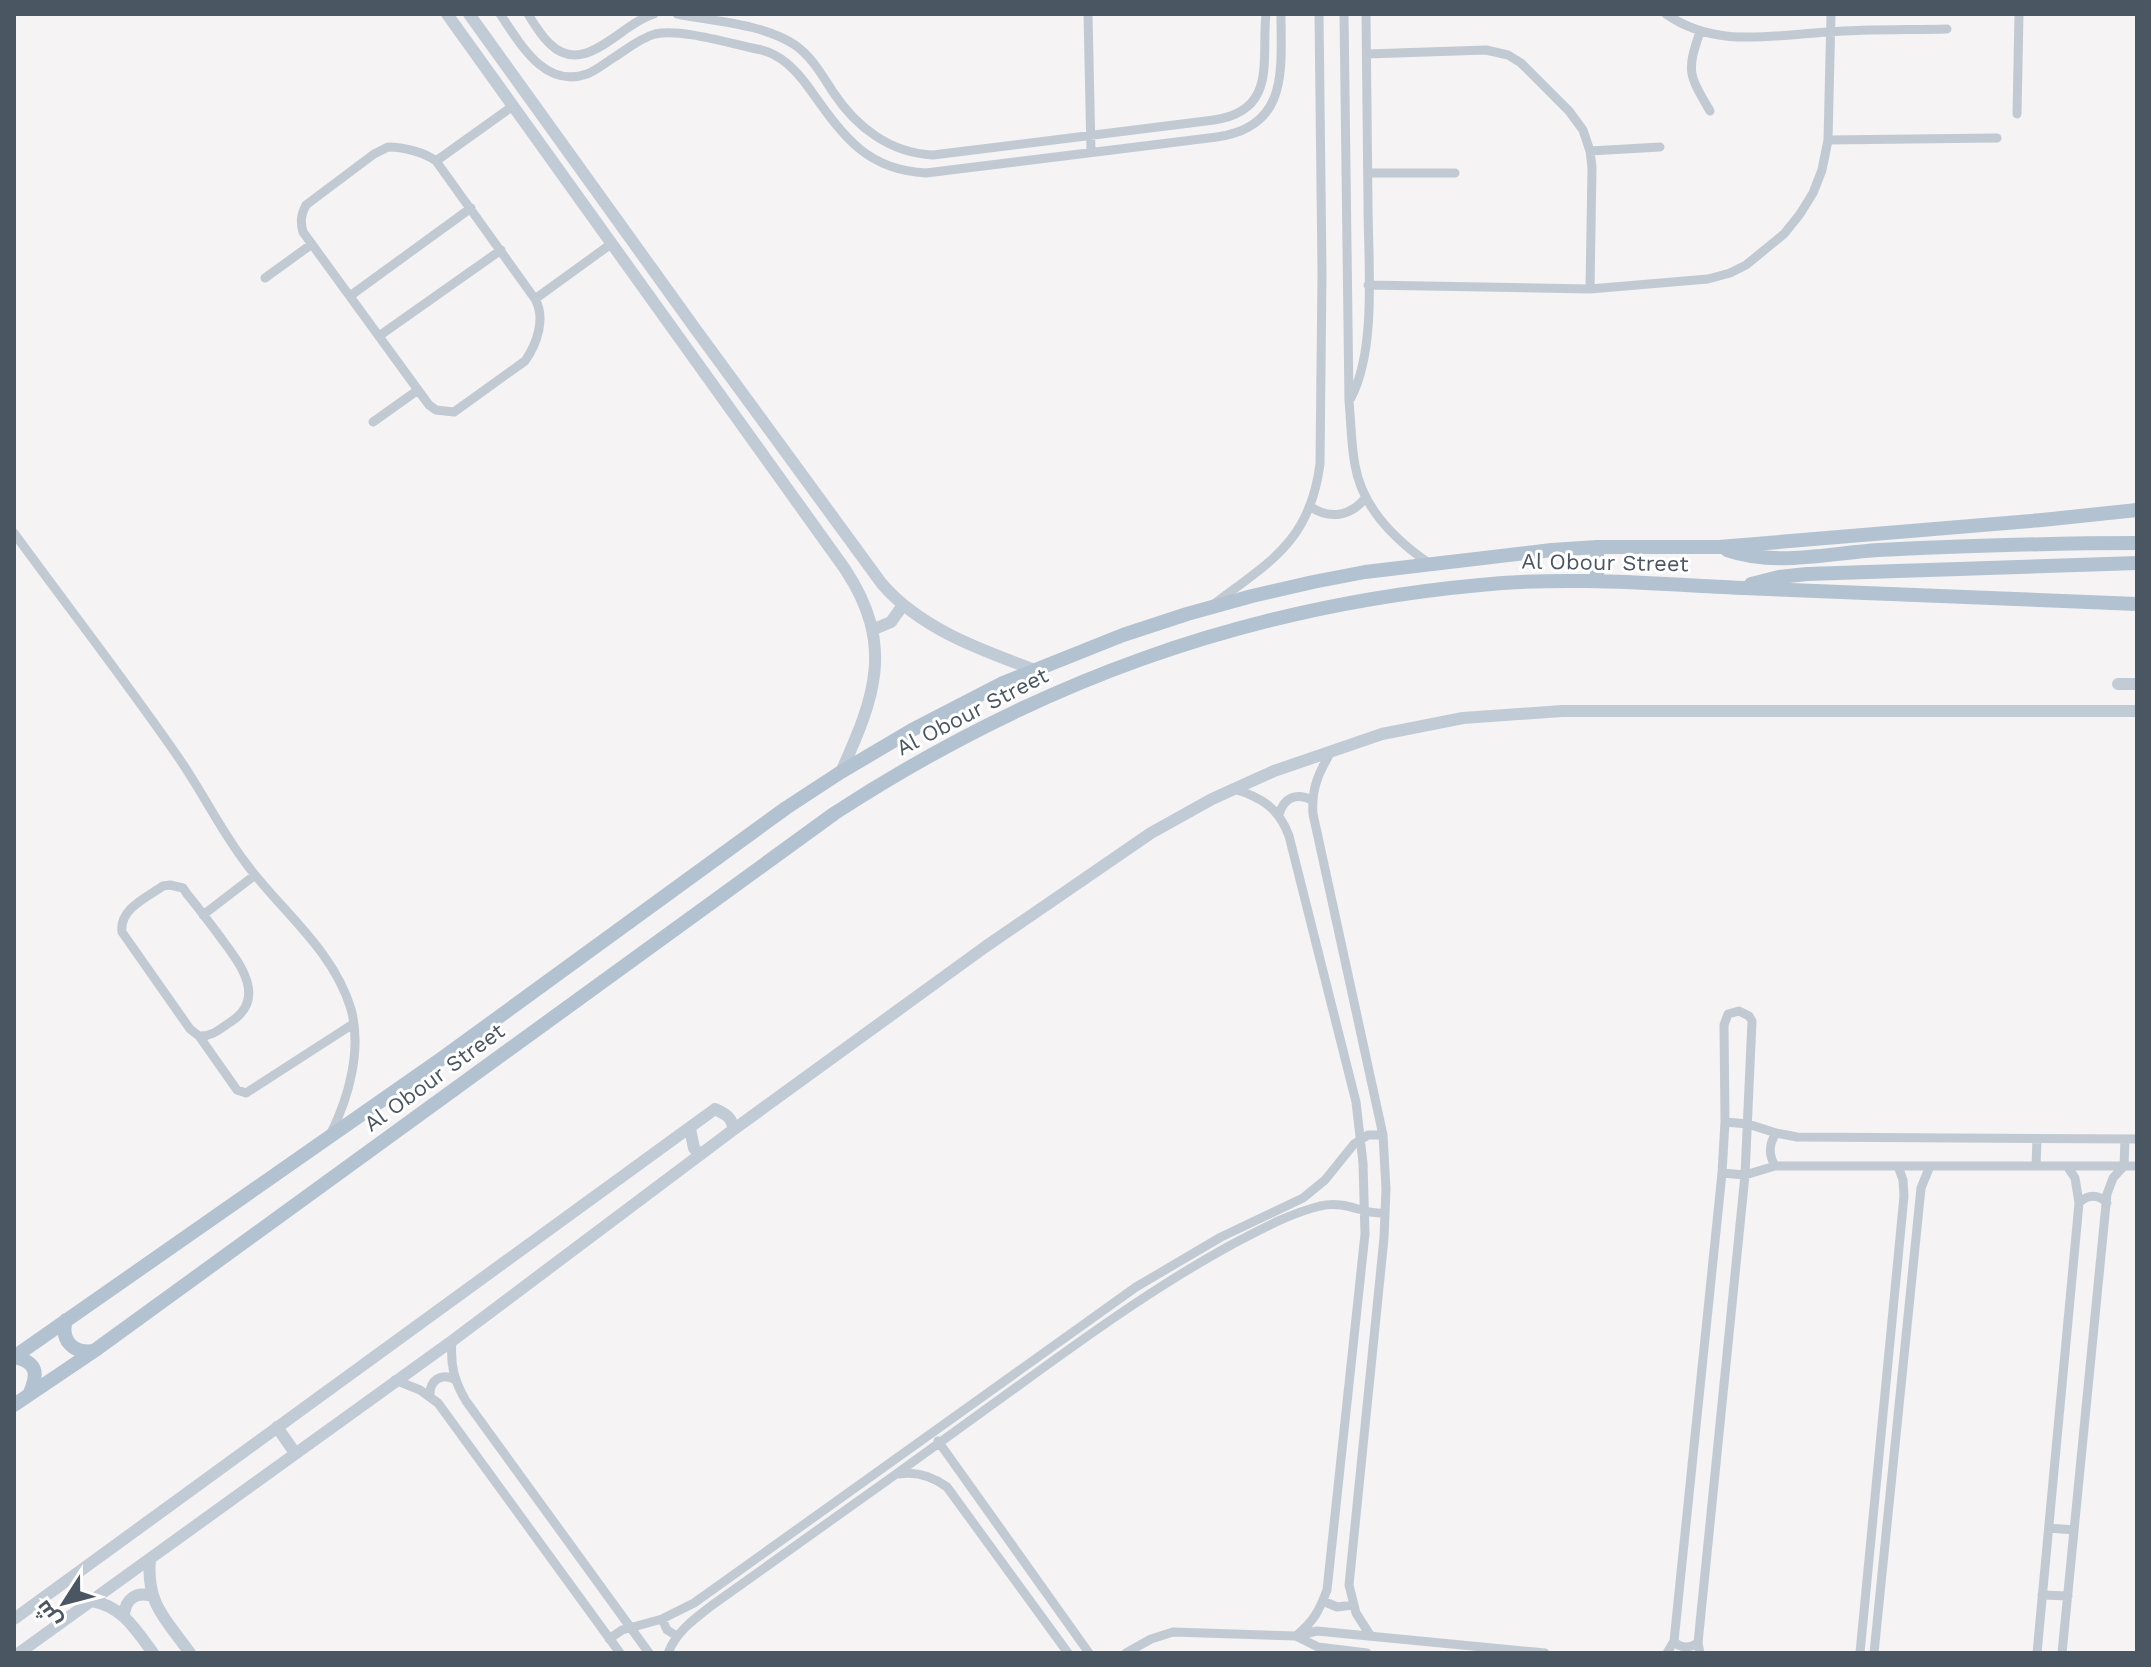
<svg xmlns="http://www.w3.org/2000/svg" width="2151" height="1667" viewBox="0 0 2151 1667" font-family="'Work Sans',Cairo,sans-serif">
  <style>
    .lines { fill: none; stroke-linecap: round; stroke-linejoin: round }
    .street { stroke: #c1cad2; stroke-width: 9 }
    .secondary { stroke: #c1cbd6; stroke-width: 12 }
    .primary { stroke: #b3c2d1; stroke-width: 14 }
    .labels { text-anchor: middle; stroke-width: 6; stroke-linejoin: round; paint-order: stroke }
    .street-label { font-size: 22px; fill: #4a5661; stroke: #fff }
  </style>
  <rect width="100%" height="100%" fill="#f5f3f3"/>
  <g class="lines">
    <path class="street" d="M 500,14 C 520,43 544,89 587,74 C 597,70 605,63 613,58 C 626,50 640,38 655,34 C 681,28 731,44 757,49 C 780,53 796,70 809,88 C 842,134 865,170 926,173 L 1217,137 C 1289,127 1281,70 1281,14
      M 528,14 C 534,24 541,36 550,44 C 585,78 621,23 654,14
      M 677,14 C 713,21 764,24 795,45 C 812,57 822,75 833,92 C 856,127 890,153 933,155 L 1214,120 C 1278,111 1261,59 1266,14
      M 1088,14 L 1091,152
      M 1344,14 L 1349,401 C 1351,422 1351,444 1355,465 C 1362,508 1395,540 1430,564
      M 1666,14 C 1716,49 1772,35 1829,32 C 1868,29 1908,30 1947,29
      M 1700,32 C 1686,72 1689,75 1710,111
      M 1367,54 L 1486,50 L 1508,55 L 1521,63 L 1569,111 L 1583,130 L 1590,151 L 1592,167 L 1590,289
      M 2017,114 L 2019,14
      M 1828,140 L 1997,138
      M 388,147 C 403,147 424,152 436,161 L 535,299 C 546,318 537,344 525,361 L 454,412 L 436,410 L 429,405 L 303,232 C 300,221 301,215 306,205 L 374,154 Z
      M 1590,151 L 1660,147
      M 436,161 L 513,106
      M 1368,173 L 1455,173
      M 265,278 L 312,244
      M 1368,285 L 1590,289 L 1708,279 L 1730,273 L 1746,265 L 1784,234 L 1800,214 L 1813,193 L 1822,170 L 1828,140 L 1831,14
      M 350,296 L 471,208
      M 535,299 L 611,244
      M 379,336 L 501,250
      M 1351,398 C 1377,348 1368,262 1368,204 C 1367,141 1367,77 1366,14
      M 373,422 L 418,390
      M 1311,507 C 1330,520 1352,516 1366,497
      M 14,533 C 68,607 124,679 176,754 C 201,789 219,828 245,862 C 280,910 333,949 351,1009 C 362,1049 349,1097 331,1133
      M 1214,604 C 1271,561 1310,541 1320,464 L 1322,273 L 1319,14
      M 1332,750 C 1319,772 1311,788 1313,814 L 1383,1135 L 1386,1189 L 1384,1238 L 1349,1585 L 1356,1613 L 1370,1635
      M 1234,789 C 1261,797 1279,808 1289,836 L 1356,1102 L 1363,1163 L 1365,1234 L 1327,1590 C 1319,1611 1314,1621 1296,1636
      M 1279,815 C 1283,798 1296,792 1312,800
      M 170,885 L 183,888 L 187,894 C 198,907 208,921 218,934 C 236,959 269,996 232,1021 C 221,1028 212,1037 199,1036 L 190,1029 L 122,932 C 119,909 146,898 163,886 Z
      M 203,915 L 255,875
      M 199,1036 L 237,1090 L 246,1093 L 353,1024
      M 1725,1122 L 1748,1124 L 1776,1133 L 1797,1137 L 2137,1139
      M 1775,1166 C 1768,1154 1769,1144 1776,1133
      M 2036,1166 L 2037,1139
      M 1722,1173 L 1745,1175 L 1775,1166 L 2137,1166
      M 2079,1203 C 2088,1194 2098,1194 2107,1203
      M 452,1341 C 450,1364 454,1381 466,1401 L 649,1653
      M 395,1380 L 420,1390 L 438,1403 L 620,1653
      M 430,1397 C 429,1380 441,1372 456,1380
      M 938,1441 L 1089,1653
      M 899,1474 C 917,1471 932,1476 947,1487 L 1068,1653
      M 2049,1528 L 2074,1530
      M 2042,1595 L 2068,1596
      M 1323,1601 L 1337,1607 L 1353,1605
      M 662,1619 L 667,1630 L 677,1636
      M 1296,1636 L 1318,1647 L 1367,1653
      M 609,1639 L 622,1630 L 662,1619 L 694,1603 L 1136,1287 L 1221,1237 L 1303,1198 L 1325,1180 L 1354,1144 L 1368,1135 L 1383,1135
      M 1674,1641 C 1680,1649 1690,1648 1698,1643
      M 668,1653 C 676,1632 694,1619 711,1606 C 814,1533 916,1460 1018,1386 C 1087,1336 1156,1286 1231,1245 C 1260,1230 1288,1214 1320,1206 C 1348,1200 1362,1215 1385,1213
      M 1126,1653 L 1151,1639 L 1173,1632 L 1296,1636 L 1317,1631 L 1545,1653
      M 1667,1653 L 1674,1641 L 1722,1173 L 1725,1122 L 1724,1025 L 1728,1014 L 1739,1011 L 1749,1016 L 1752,1021 L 1745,1175 L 1698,1643 L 1700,1653
      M 1860,1653 L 1904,1196 L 1903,1180 L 1898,1166
      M 1874,1653 L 1921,1188 L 1930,1166
      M 2037,1653 L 2079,1203 L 2075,1178 L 2067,1166
      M 2062,1653 L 2107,1194 L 2113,1178 L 2124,1166 L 2125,1139"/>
    <path class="secondary" d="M 447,14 C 579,199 713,384 845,569 C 895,645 875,697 841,772
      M 469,14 L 694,327 L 882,584 C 921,629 981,650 1035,670
      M 872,630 L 891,622 L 903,605
      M 2118,684 L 2137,684
      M 690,1129 L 694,1148 L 700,1155
      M 277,1427 L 295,1453
      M 150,1559 C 146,1604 165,1618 190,1653
      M 92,1601 C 122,1606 136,1630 153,1653
      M 124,1616 C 125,1599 136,1591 152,1596
      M 14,1619 L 715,1109 C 726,1114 733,1118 733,1130
      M 19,1653 L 452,1341 L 733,1130 L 985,947 L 1151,833 L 1212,799 L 1274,771 L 1382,734 L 1463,718 L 1562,711 L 2137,711"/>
    <path class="primary" d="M 1727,550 C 1777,567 1828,553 1879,550 C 1965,546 2051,543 2137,543
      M 1597,581 L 1597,547
      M 1751,584 L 1779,577 L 1807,574 L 2137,563
      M 66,1320 C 60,1340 73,1354 94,1351
      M 14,1357 L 441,1059 L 786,808 L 841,772 L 912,730 L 1003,683 L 1123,635 L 1187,614 L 1252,596 L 1313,582 L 1365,572 L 1552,550 L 1597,547 L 1719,547 L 2042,520 L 2137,510
      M 14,1357 C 38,1362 38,1374 30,1393
      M 14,1405 L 94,1351 L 835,813 C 1035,683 1242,607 1480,585 C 1568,576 1656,584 1744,588 C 1875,594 2006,599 2137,604"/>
  </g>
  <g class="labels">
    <g class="street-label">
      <text transform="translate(1605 562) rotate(1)" y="8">Al Obour Street</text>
      <text transform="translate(972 711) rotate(-27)" y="8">Al Obour Street</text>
      <text transform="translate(434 1077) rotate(-36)" y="8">Al Obour Street</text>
    </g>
  </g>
  <rect width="2151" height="1667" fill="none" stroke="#4a5661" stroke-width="32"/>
  <g transform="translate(64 1603) rotate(234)" stroke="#ffffff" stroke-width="6" paint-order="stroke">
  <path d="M0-6L14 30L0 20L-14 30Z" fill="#4a5661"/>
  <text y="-12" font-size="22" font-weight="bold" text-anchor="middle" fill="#4a5661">ش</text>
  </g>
</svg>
